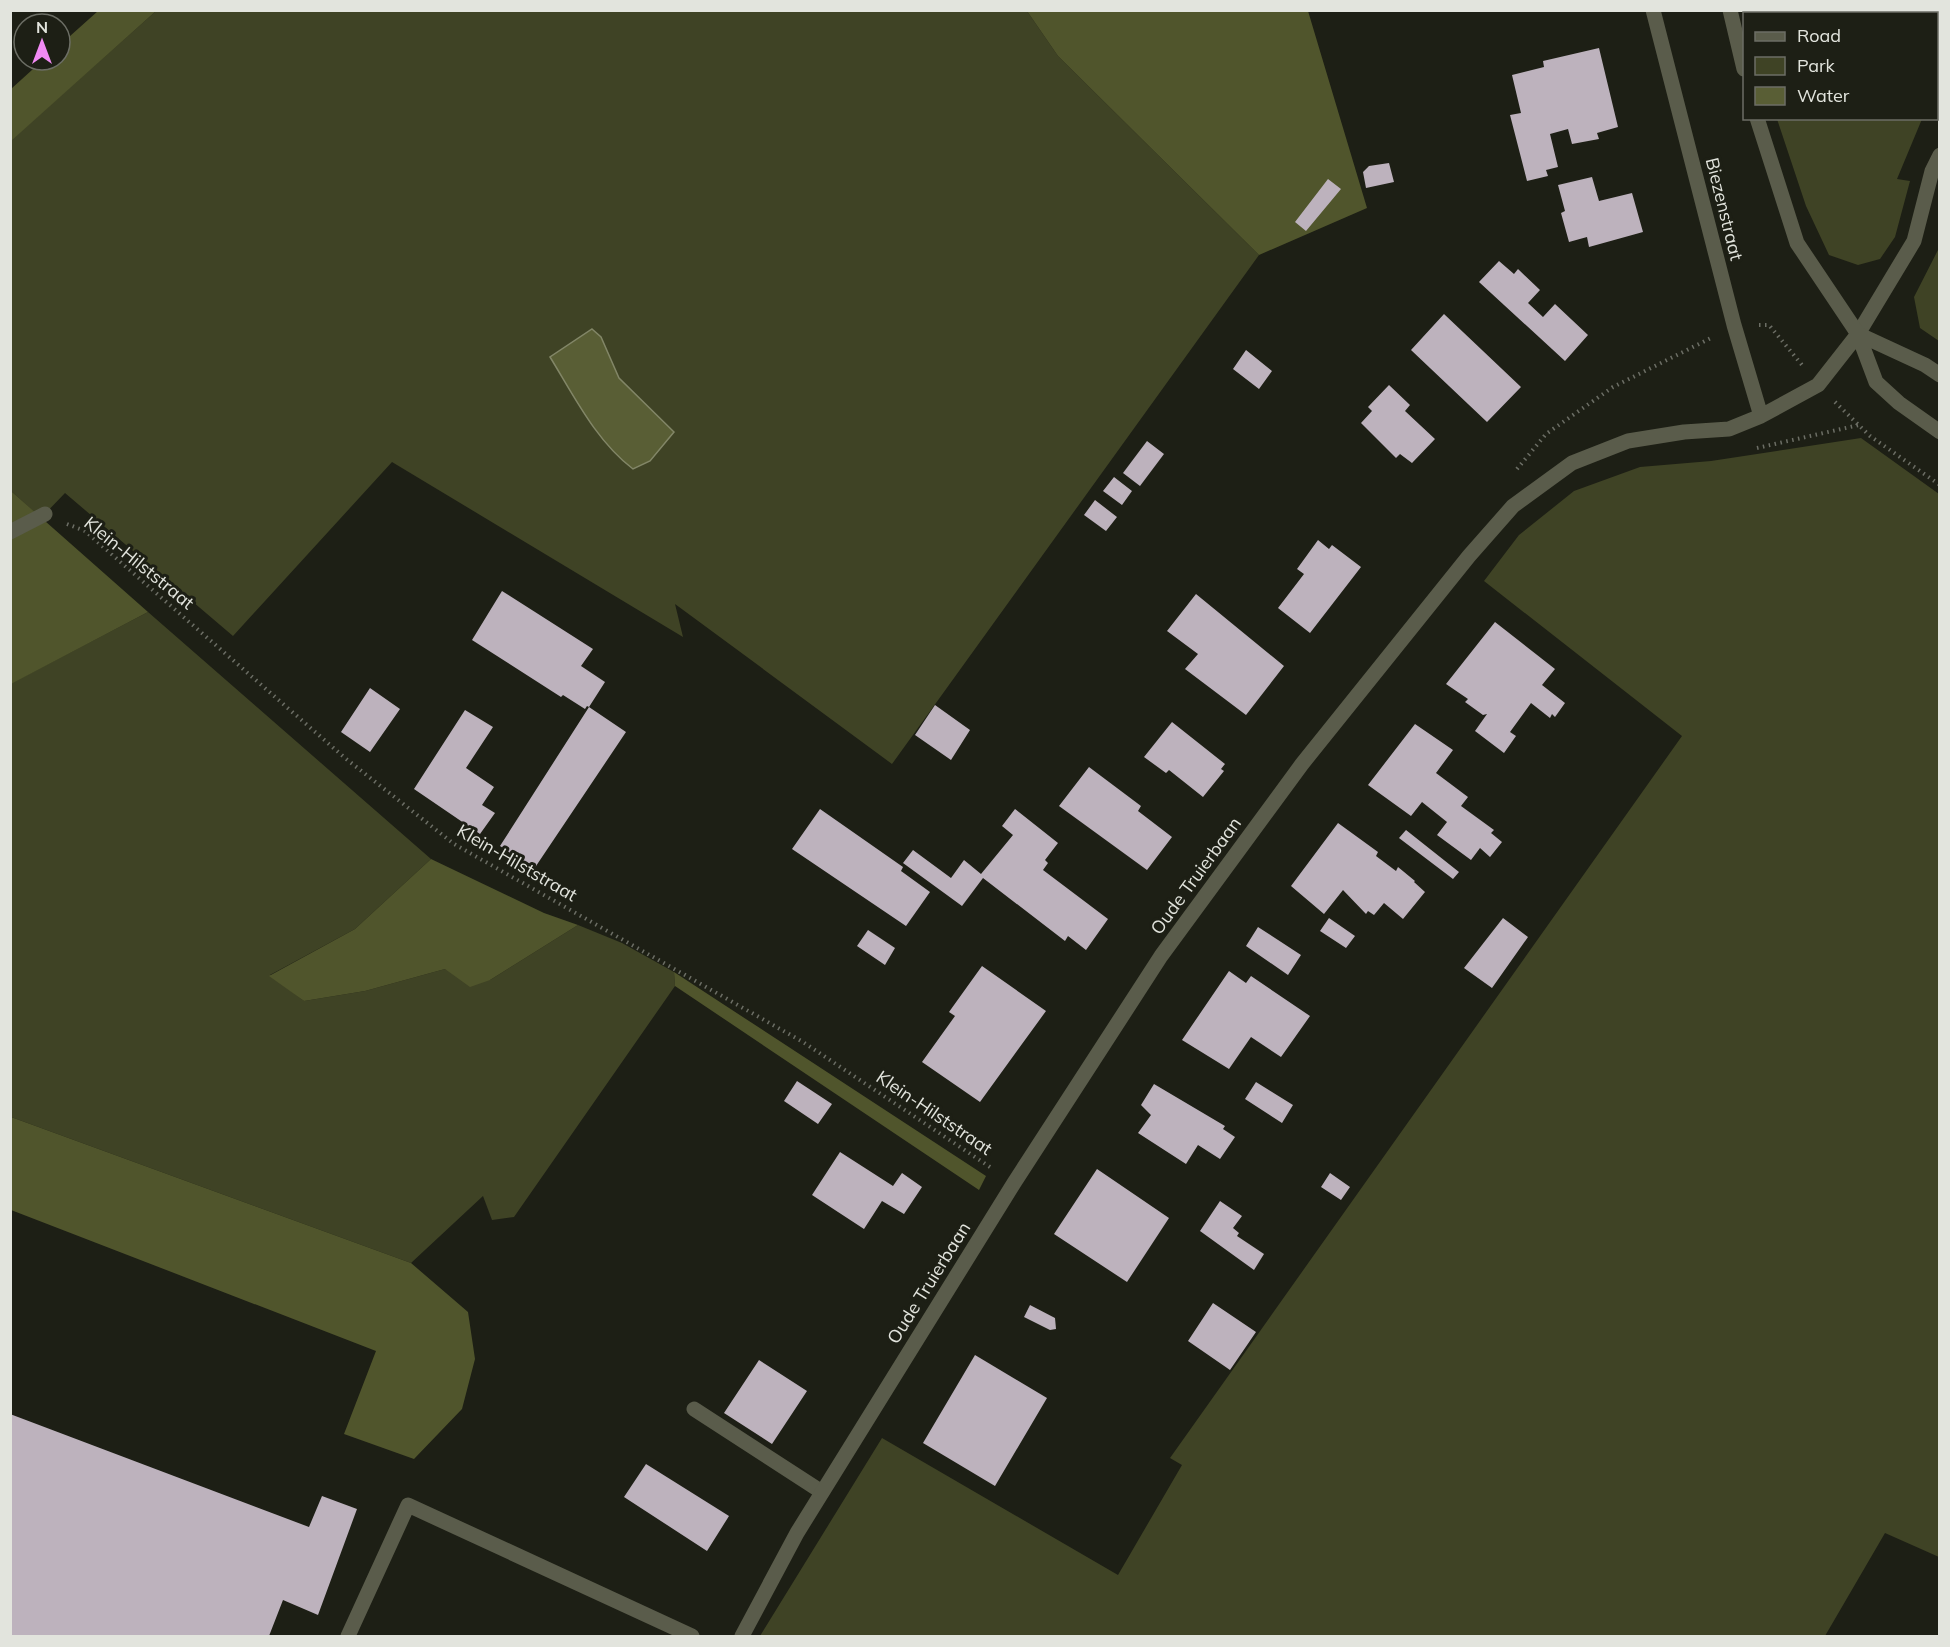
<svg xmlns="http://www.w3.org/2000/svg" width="1950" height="1647" viewBox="0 0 1950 1647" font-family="Mulish,sans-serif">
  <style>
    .green { fill: #3f4325 }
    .forest { fill: #50552c }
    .water { fill: #595e35; stroke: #828667; stroke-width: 1.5 }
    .building { fill: #bdb2bd }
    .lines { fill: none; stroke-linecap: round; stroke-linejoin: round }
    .path { stroke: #6c6e65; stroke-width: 4; stroke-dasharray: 1.5 4.5; stroke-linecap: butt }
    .service { stroke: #5a5c4b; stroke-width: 15 }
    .minor { stroke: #5a5c4b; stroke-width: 15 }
    .labels { text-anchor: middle; stroke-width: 6; stroke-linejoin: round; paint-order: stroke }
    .street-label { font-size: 18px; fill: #e2e4dd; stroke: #1d1f15 }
  </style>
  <rect width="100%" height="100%" fill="#1d1f15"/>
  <path class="green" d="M 156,11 L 1027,11 L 1058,56 L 1259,255 L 892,764 L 675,604 L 683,637 L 392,462 L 233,636 L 65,493 L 41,518 L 11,491 L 10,141 Z
    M 1749,11 L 1939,11 L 1939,77 L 1937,84 L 1936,14 L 1749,14 Z
    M 1777,119 L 1922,119 L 1897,179 L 1910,181 L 1895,237 L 1880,259 L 1858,265 L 1829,255 L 1806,206 Z
    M 1939,248 L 1939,341 L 1920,328 L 1914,297 Z
    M 1861,438 L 1939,494 L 1939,1557 L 1885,1533 L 1825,1636 L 760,1636 L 882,1438 L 1118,1575 L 1182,1465 L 1170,1458 L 1682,736 L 1484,581 L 1519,535 L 1574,491 L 1640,467 L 1711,461 Z
    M 148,612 L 431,859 L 355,929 L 270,975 L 304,1001 L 365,991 L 445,969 L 490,980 L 578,925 L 622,943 L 674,972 L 675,986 L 514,1217 L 492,1220 L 483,1196 L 411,1263 L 11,1117 L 10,684 Z"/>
  <path class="forest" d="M 98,11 L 156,11 L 11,141 L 11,89 L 43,60 L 60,60 L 60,45 Z
    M 1027,11 L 1308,11 L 1367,208 L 1259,255 L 1058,56 Z
    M 11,491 L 148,612 L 11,684 Z
    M 431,859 L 544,913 L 578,925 L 490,980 L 470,987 L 445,969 L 365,991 L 304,1001 L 269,976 L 355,929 Z
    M 674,972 L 986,1176 L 979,1190 L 675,986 Z
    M 11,1117 L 411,1263 L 468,1312 L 475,1359 L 462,1409 L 414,1459 L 344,1434 L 376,1351 L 11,1210 Z"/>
  <path class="water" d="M 592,329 L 601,337 L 619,378 L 674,432 L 650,461 L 633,469 C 596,441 574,396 550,357 Z"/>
  <path class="building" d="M 1599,48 L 1618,127 L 1597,133 L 1599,139 L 1572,144 L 1568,129 L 1550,134 L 1558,167 L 1546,170 L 1548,176 L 1527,181 L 1510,115 L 1521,113 L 1512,75 L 1544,67 L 1543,61 Z
    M 1389,163 L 1394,182 L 1366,188 L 1363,172 L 1369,166 Z
    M 1592,177 L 1599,201 L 1632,193 L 1643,232 L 1589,247 L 1587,237 L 1569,242 L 1561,213 L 1565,211 L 1558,185 Z
    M 1328,179 L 1341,189 L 1306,231 L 1295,222 Z
    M 1499,261 L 1514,274 L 1518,269 L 1540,290 L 1528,303 L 1543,317 L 1555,304 L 1588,335 L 1565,361 L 1479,282 Z
    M 1444,314 L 1521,387 L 1487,422 L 1411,350 Z
    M 1246,350 L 1272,371 L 1259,389 L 1233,369 Z
    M 1389,385 L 1410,405 L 1405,411 L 1435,439 L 1412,463 L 1400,454 L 1396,458 L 1361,423 L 1372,411 L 1368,407 Z
    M 1147,441 L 1164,454 L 1140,486 L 1123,473 Z
    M 1114,477 L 1132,491 L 1122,505 L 1103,491 Z
    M 1095,500 L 1117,517 L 1106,531 L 1084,515 Z
    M 1318,540 L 1329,549 L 1332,545 L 1361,567 L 1310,633 L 1278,608 L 1304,574 L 1297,569 Z
    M 502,591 L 593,649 L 581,666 L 605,682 L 589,707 L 587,706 L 585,709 L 563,695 L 561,697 L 472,640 Z
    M 1196,594 L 1284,666 L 1246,715 L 1185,669 L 1198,654 L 1167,631 Z
    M 1495,622 L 1555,669 L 1542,685 L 1565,703 L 1555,717 L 1552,714 L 1550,718 L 1531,703 L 1510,732 L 1516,736 L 1504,753 L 1475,731 L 1487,714 L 1483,715 L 1465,702 L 1468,699 L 1446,684 Z
    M 370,688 L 400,709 L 370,752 L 341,732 Z
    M 935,705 L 970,730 L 951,760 L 915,735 Z
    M 589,707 L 626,732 L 534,869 L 500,846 Z
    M 465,710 L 493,727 L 466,768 L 494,787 L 482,805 L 495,813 L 480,834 L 414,789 Z
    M 1172,722 L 1225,764 L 1221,769 L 1224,771 L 1203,797 L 1169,770 L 1166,773 L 1144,757 Z
    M 1415,724 L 1453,750 L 1436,773 L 1468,797 L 1461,806 L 1494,830 L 1491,833 L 1502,842 L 1490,857 L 1480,848 L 1471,860 L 1437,835 L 1447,822 L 1422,802 L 1411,816 L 1368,785 Z
    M 1089,767 L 1141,806 L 1138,811 L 1172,837 L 1147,870 L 1059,806 Z
    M 820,809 L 903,867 L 901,871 L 930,892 L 906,926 L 792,849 Z
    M 1015,809 L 1058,843 L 1045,860 L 1048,863 L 1043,870 L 1108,919 L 1086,950 L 1068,936 L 1065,941 L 983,878 L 962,906 L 903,863 L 913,850 L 951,878 L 964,860 L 981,874 L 1013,835 L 1002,826 Z
    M 1338,823 L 1378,852 L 1376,856 L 1396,871 L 1398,867 L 1415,881 L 1414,882 L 1425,892 L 1403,919 L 1384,903 L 1374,915 L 1368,911 L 1366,914 L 1343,890 L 1324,914 L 1291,886 Z
    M 1406,830 L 1459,872 L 1453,879 L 1399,838 Z
    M 1329,918 L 1355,936 L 1346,948 L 1320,931 Z
    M 1503,918 L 1528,937 L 1492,988 L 1464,968 Z
    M 1258,927 L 1301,955 L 1288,975 L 1246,946 Z
    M 868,930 L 895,948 L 885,965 L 857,946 Z
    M 982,966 L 1046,1011 L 980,1102 L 922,1062 L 955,1016 L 949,1012 Z
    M 1229,971 L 1246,983 L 1251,976 L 1310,1016 L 1281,1057 L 1251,1037 L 1229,1069 L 1182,1040 Z
    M 797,1081 L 832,1104 L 818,1124 L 784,1101 Z
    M 1256,1082 L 1293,1105 L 1282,1123 L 1245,1099 Z
    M 1154,1084 L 1225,1126 L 1223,1129 L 1235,1137 L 1220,1159 L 1198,1145 L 1186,1164 L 1138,1133 L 1151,1115 L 1141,1105 Z
    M 840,1152 L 893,1186 L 902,1173 L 922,1187 L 904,1214 L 882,1201 L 864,1229 L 812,1195 Z
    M 1097,1169 L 1169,1218 L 1127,1282 L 1054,1234 Z
    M 1330,1173 L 1350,1187 L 1341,1200 L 1321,1187 Z
    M 1220,1201 L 1242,1216 L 1233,1228 L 1239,1233 L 1237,1236 L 1264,1254 L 1254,1270 L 1200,1231 Z
    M 1213,1303 L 1256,1332 L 1230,1370 L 1188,1341 Z
    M 1030,1305 L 1055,1318 L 1056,1329 L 1050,1330 L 1024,1317 Z
    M 975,1355 L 1047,1398 L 995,1486 L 923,1443 Z
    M 759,1360 L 807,1391 L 772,1444 L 724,1413 Z
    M 10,1414 L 309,1527 L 322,1496 L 357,1509 L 318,1615 L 283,1600 L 269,1636 L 10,1636 Z
    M 646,1464 L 729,1516 L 707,1551 L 624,1497 Z"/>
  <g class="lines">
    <path class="path" d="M 1759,325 L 1769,325 L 1802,365
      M 1835,402 L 1870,436 L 1940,485
      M 1757,448 L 1859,425
      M 1517,469 L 1546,434 L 1613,387 L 1713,337
      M 67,524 L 85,531 L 345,758 L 454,844 L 803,1042 L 993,1169"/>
    <path class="service" d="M 1858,334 L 1914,241 L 1932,171 L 1940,155
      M 10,532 L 45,514
      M 694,1409 L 822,1492
      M 348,1636 L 408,1505 L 692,1636"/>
    <path class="minor" d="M 1653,10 L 1734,325 L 1761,416
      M 1730,10 L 1744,69
      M 1757,118 L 1797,243 L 1858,334 L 1876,382 L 1899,403 L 1940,432
      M 1858,334 L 1925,365 L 1940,375
      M 742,1636 L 797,1533 L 1014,1183 L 1161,956 L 1302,764 L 1469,556 L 1513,506 L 1572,463 L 1628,441 L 1684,432 L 1729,429 L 1761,416 L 1818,385 L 1858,334"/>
  </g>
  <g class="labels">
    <g class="street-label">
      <text transform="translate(1724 209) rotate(76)" y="6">Biezenstraat</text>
      <text transform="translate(139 563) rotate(39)" y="6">Klein-Hilststraat</text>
      <text transform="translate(517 863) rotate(30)" y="6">Klein-Hilststraat</text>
      <text transform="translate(1196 876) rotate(-54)" y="6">Oude Truierbaan</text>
      <text transform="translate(934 1113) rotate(34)" y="6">Klein-Hilststraat</text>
      <text transform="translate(929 1283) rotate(-58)" y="6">Oude Truierbaan</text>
    </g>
  </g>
  <rect width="1950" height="1647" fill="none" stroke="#e2e4dd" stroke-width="24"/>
  <rect x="1743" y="12" width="195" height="108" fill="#1d1f15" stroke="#6c6e65" stroke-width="1.5"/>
  <rect x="1755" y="32" width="30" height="9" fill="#5a5c4b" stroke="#6c6e65" stroke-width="1.5"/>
  <text x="1797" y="42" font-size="18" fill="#e2e4dd">Road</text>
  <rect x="1755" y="57" width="30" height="18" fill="#3f4325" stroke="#6c6e65" stroke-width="1.5"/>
  <text x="1797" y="72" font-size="18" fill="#e2e4dd">Park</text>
  <rect x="1755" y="87" width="30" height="18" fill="#595e35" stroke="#6c6e65" stroke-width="1.5"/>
  <text x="1797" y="102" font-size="18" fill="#e2e4dd">Water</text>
  <g transform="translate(42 42)"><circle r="28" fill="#1d1f15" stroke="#6c6e65" stroke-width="1.5"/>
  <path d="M0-4.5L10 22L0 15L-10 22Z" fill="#f18af4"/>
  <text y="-9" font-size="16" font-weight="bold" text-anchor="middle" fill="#e2e4dd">N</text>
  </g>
</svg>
